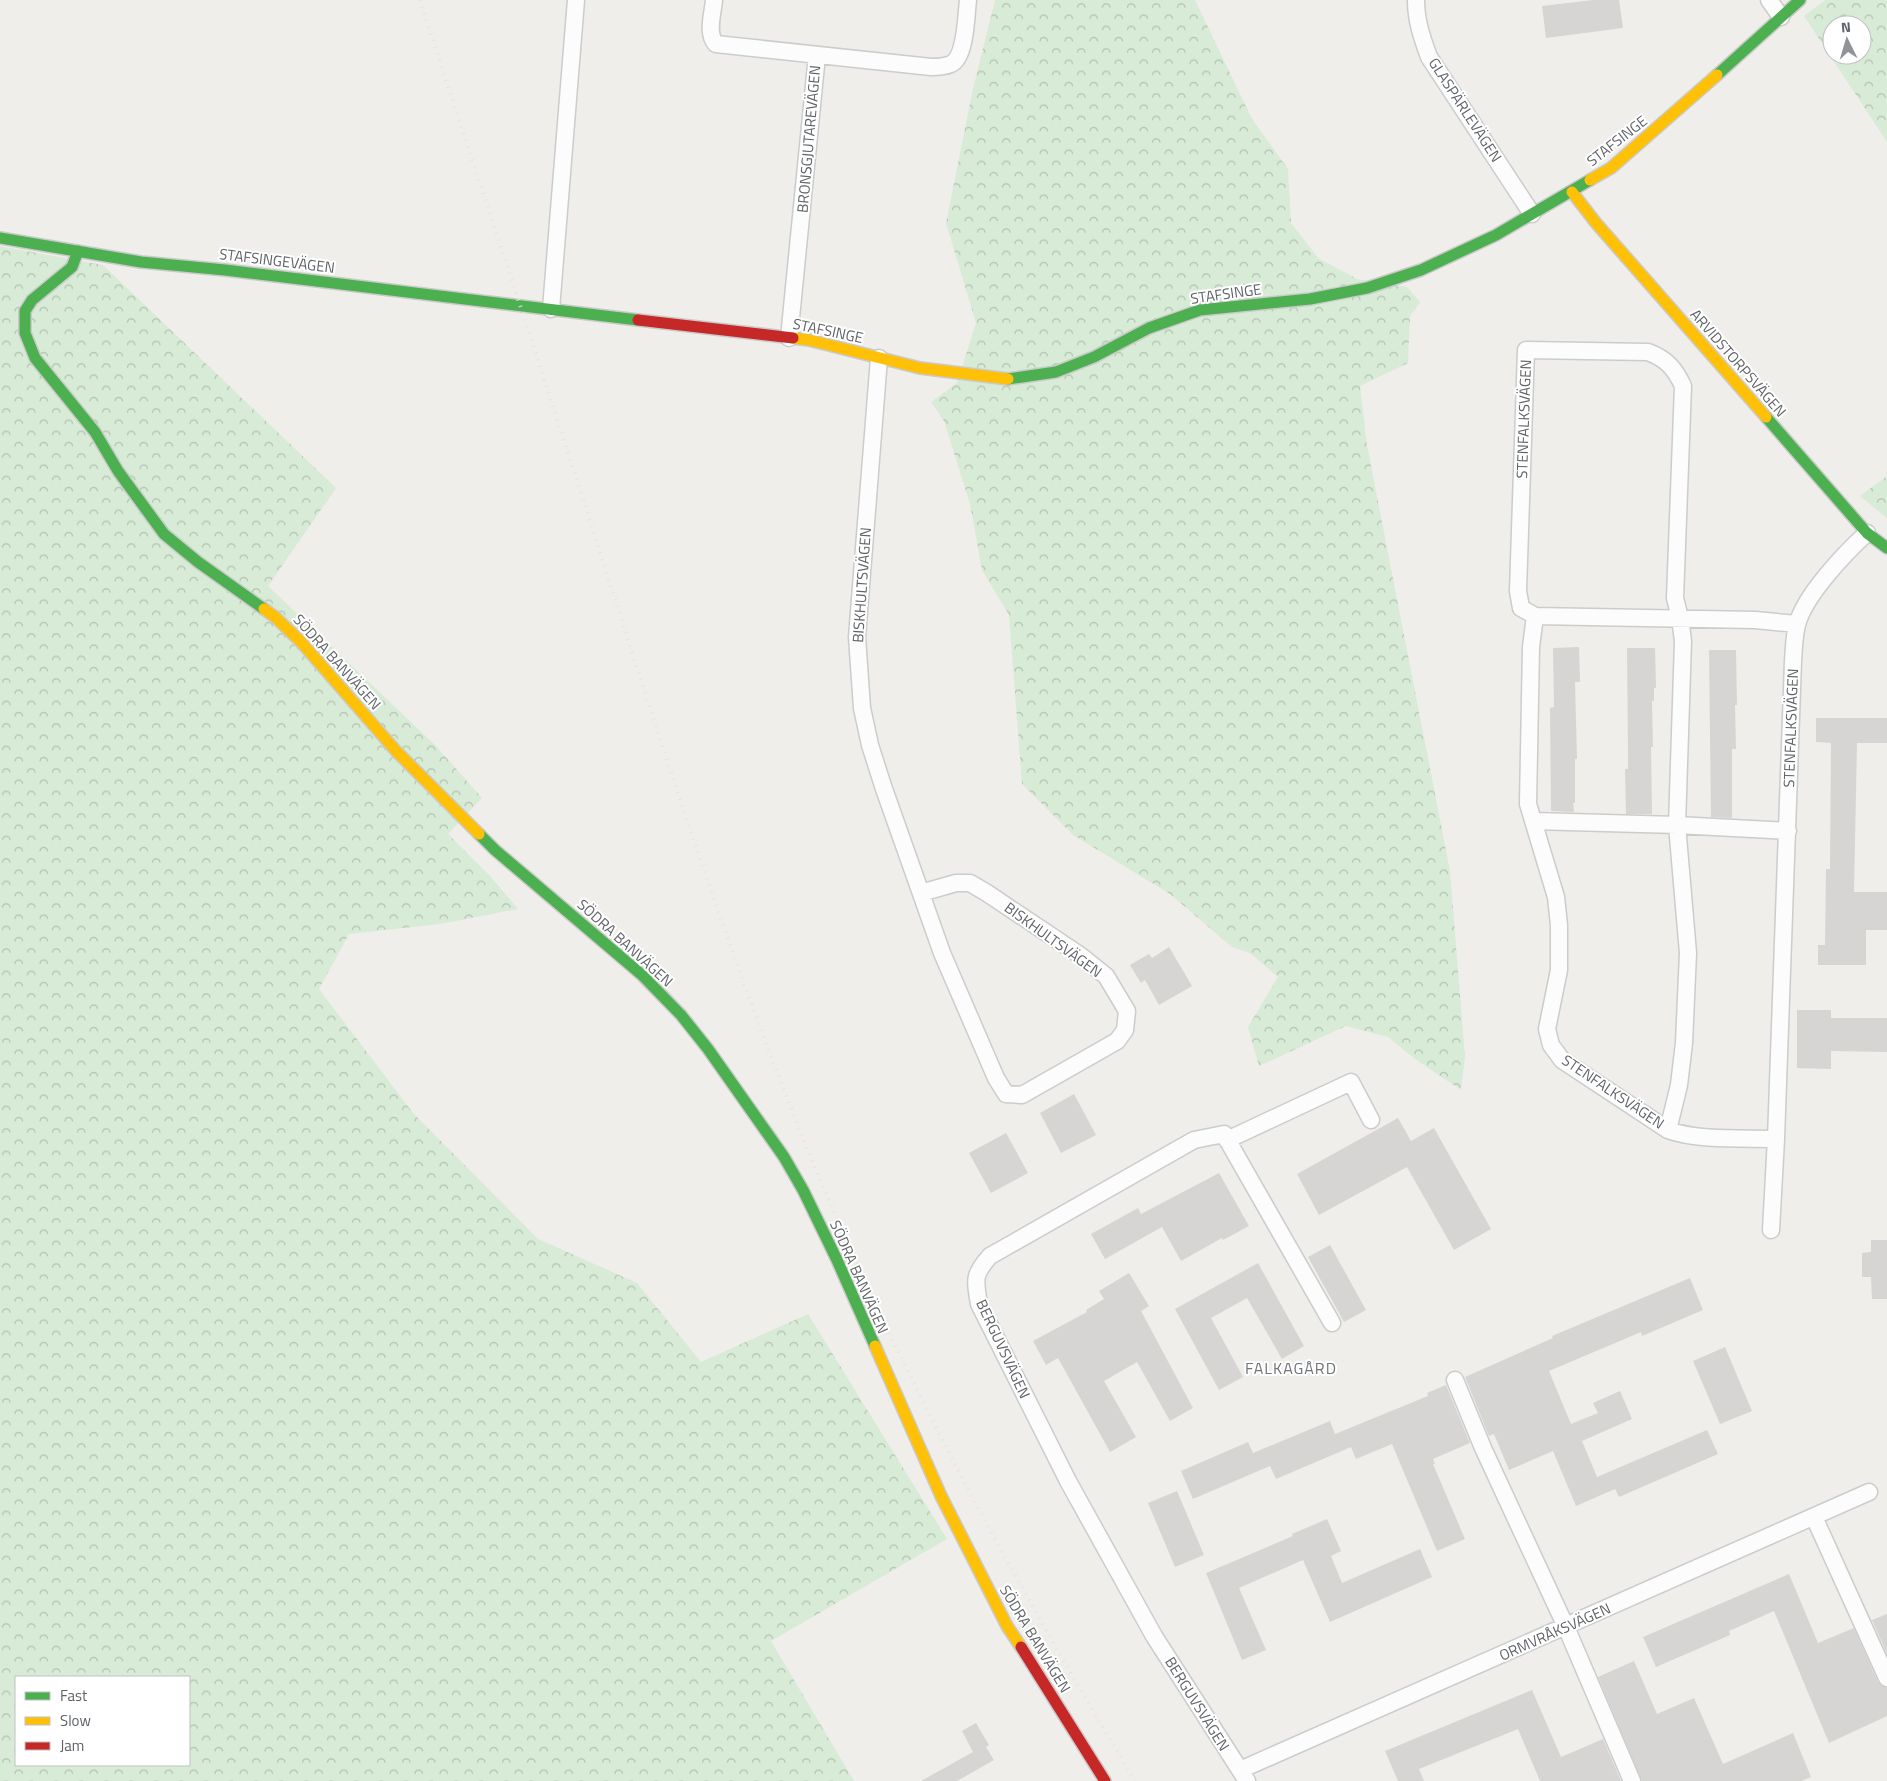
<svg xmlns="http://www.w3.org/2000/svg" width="1887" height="1781" viewBox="0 0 1887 1781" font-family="'Titillium Web',sans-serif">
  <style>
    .forest { fill: url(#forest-crowns); fill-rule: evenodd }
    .building { fill: #d6d5d3 }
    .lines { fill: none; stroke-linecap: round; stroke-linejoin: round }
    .street-casing { stroke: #cbcccc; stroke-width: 19 }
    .fast-casing { stroke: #cacacb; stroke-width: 14 }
    .slow-casing { stroke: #cacacb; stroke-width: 14 }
    .jam-casing { stroke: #cacacb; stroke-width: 14 }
    .street { stroke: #fdfcfc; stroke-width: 16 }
    .fast { stroke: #4caf50; stroke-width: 11 }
    .slow { stroke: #ffc107; stroke-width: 11 }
    .jam { stroke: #c62828; stroke-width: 11 }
    .rail { stroke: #e4e4e4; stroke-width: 4; stroke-dasharray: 1 6; stroke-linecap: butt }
    .labels { text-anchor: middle; stroke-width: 4; stroke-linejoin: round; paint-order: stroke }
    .street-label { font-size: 15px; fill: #5f6368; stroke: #fff }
    .neighbourhood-label { font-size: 16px; letter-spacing: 1px; fill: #70757a; stroke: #fff }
  </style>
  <defs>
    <pattern id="forest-crowns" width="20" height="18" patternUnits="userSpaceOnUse" patternTransform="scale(1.25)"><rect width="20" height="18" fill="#d8ebd6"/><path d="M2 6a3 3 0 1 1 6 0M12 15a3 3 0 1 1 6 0" fill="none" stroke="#b2c2b1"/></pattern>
  </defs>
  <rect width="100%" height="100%" fill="#efeeea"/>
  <path class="forest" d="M 995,0 L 1195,0 L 1252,119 L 1288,169 L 1291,223 L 1318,258 L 1357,279 L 1407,287 L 1420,302 L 1410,316 L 1408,363 L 1360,386 L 1367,445 L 1450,871 L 1465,1057 L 1461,1090 L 1415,1059 L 1388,1037 L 1346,1026 L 1259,1066 L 1248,1027 L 1278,977 L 1250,953 L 1232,947 L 1170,894 L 1073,835 L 1022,784 L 1009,615 L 982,570 L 970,504 L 944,421 L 931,402 L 957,383 L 976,323 L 946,223 L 972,93 Z
    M 1825,0 L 1887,0 L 1887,142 L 1804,16 ZM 1832,25 L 1862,25 L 1862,55 L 1832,55 Z
    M 0,246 L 103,265 L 336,488 L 268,586 L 436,746 L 482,798 L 448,834 L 490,876 L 518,909 L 440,924 L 349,934 L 319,989 L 413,1113 L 538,1239 L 637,1283 L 701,1362 L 808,1314 L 947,1539 L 771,1641 L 854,1781 L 0,1781 ZM 16,1677 L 189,1677 L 189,1765 L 16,1765 Z
    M 1887,476 L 1887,518 L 1860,496 Z"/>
  <path class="building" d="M 1593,0 L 1619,0 L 1623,28 L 1546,38 L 1542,6 Z
    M 1579,647 L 1580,682 L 1575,682 L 1577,759 L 1575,759 L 1575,803 L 1573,803 L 1574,812 L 1551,811 L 1550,708 L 1554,707 L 1553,648 Z
    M 1627,648 L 1655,648 L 1656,688 L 1654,688 L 1654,701 L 1652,701 L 1653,747 L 1651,747 L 1652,814 L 1626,814 L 1625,769 L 1628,769 L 1628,755 Z
    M 1709,650 L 1736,650 L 1737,705 L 1735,705 L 1736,749 L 1732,749 L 1732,818 L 1711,817 Z
    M 1816,718 L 1887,718 L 1887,743 L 1857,743 L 1854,892 L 1887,892 L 1887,930 L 1866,930 L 1866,965 L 1818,965 L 1818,945 L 1825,945 L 1826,869 L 1830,869 L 1831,743 L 1816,742 Z
    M 1169,947 L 1192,986 L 1159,1005 L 1145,980 L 1141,983 L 1130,965 L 1149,954 L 1152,958 Z
    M 1797,1010 L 1831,1010 L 1831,1018 L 1887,1018 L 1887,1052 L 1831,1051 L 1831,1069 L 1797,1068 Z
    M 1074,1094 L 1096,1135 L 1061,1153 L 1040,1113 Z
    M 1398,1118 L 1411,1141 L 1434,1128 L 1491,1229 L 1454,1250 L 1407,1167 L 1319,1215 L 1297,1174 Z
    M 1006,1133 L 1028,1173 L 991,1193 L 969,1153 Z
    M 1219,1173 L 1249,1226 L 1223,1240 L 1222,1238 L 1181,1261 L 1162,1227 L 1105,1259 L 1091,1234 L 1138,1208 L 1141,1214 Z
    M 1871,1240 L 1887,1240 L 1887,1299 L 1872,1299 L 1871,1277 L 1862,1277 L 1862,1253 L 1871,1252 Z
    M 1330,1245 L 1366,1310 L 1344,1322 L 1308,1257 Z
    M 1258,1263 L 1304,1346 L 1282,1359 L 1247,1298 L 1211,1318 L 1243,1377 L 1219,1390 L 1175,1309 Z
    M 1129,1273 L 1149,1306 L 1141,1311 L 1193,1408 L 1170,1421 L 1137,1362 L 1104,1381 L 1136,1437 L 1110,1452 L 1058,1358 L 1046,1365 L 1033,1341 L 1087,1312 L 1086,1310 L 1104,1299 L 1099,1291 Z
    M 1690,1278 L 1703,1310 L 1642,1336 L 1641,1332 L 1549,1371 L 1571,1424 L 1598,1413 L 1593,1403 L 1620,1391 L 1632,1419 L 1582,1441 L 1597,1477 L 1707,1430 L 1718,1454 L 1619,1497 L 1615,1489 L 1576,1506 L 1553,1451 L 1509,1470 L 1494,1434 L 1489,1436 L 1465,1377 L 1553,1338 L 1552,1336 Z
    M 1725,1347 L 1752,1411 L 1720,1424 L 1693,1361 Z
    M 1446,1385 L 1470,1443 L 1433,1459 L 1435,1464 L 1433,1464 L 1465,1539 L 1437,1551 L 1392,1444 L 1356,1459 L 1351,1447 L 1276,1479 L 1270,1466 L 1193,1499 L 1181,1471 L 1248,1442 L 1253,1453 L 1330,1421 L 1335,1434 L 1428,1396 L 1427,1393 Z
    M 1177,1491 L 1204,1555 L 1175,1567 L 1148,1503 Z
    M 1327,1519 L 1341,1551 L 1331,1556 L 1342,1583 L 1420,1549 L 1432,1577 L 1330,1622 L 1303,1560 L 1239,1588 L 1266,1650 L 1242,1660 L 1206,1573 L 1293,1536 L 1292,1534 Z
    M 1789,1574 L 1818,1643 L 1854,1628 L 1878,1682 L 1882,1686 L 1887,1688 L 1887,1716 L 1829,1743 L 1774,1611 L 1729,1631 L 1730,1635 L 1656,1667 L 1643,1637 Z
    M 1887,1614 L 1887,1654 L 1872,1620 Z
    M 1634,1661 L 1657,1714 L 1694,1698 L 1723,1764 L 1793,1733 L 1811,1777 L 1801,1781 L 1642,1781 L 1598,1677 Z
    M 1532,1690 L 1561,1757 L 1603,1739 L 1621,1781 L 1540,1781 L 1518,1729 L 1419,1769 L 1424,1781 L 1398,1781 L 1385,1751 Z
    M 976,1723 L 989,1745 L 986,1747 L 994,1760 L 957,1781 L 921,1781 L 973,1752 L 962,1731 Z"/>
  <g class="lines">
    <defs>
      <path id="street" d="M 714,0 C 713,13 706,34 716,44 L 931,67 C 937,67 944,67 951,64 C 966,57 966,16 968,0
        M 1416,0 C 1416,21 1422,38 1429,57 L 1532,214
        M 1769,0 L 1781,17
        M 551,309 L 576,0
        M 789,338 L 817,55
        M 879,358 L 857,637 L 862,708 L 870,745 L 883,786 L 942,953 L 996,1078 L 1006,1094 L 1022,1095 L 1117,1041 L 1125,1030 L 1127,1011 L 1106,976 L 1081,956 L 987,893 L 970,883 L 956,883 L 921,893
        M 1535,616 L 1755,620 L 1797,624
        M 1533,821 L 1677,825 L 1788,831
        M 1668,1130 L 1679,1085 L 1684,1043 L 1688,953 L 1677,825 L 1683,641 L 1680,618 L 1675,598 L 1683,386 C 1675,369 1667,359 1648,352 L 1526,350 L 1518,591 L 1521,608 L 1535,616 L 1531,647 L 1528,804 L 1556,897 L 1559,925 L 1559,970 L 1547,1029 L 1551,1045 L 1562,1060 L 1668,1130 C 1698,1141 1744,1138 1776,1139
        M 1227,1140 L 1351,1082 L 1371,1120
        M 1771,1230 L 1776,1139 L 1793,661 C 1794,649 1794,636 1797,625 C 1804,596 1845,553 1867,533
        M 1455,1380 L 1483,1448 L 1566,1627 L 1632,1781
        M 1814,1517 L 1887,1678
        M 1240,1770 L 1869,1492
        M 1247,1781 L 1154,1636 L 1068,1481 L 979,1304 C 975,1279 973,1275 990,1256 L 1194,1140 L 1224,1134 L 1332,1323"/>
      <path id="fast" d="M 1717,75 L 1800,0
        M 0,238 L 141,262 L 225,270 L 638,320
        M 78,251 L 72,267 L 32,300 L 25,311 L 25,333 L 35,358 L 95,432 L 118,471 L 164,534 L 198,562 L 264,609
        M 1008,379 L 1056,372 L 1094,357 L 1149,328 L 1200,310 L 1310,299 L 1367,288 L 1421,270 L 1496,235 L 1590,180
        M 1766,417 L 1867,533 L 1887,548
        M 479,834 L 495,850 L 642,975 L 681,1015 L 708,1049 L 784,1157 L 803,1190 L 837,1260 L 875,1346"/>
      <path id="slow" d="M 1590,180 L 1611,168 L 1717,75
        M 1572,192 L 1596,223 L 1766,417
        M 793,338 L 809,340 L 920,368 L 1008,379
        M 264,609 L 275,617 L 301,642 L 396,751 L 479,834
        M 875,1346 L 941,1496 L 1007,1626 L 1021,1647"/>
      <path id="jam" d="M 638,320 L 793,338
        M 1021,1647 L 1105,1781"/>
    </defs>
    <use href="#street" class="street-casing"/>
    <use href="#fast" class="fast-casing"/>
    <use href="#slow" class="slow-casing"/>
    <use href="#jam" class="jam-casing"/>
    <use href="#street" class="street"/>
    <use href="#fast" class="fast"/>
    <use href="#slow" class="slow"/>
    <use href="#jam" class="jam"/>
    <path class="rail" d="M 420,0 C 476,172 533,343 588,515 C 654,721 719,927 799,1128 C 890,1356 1008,1571 1135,1781"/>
  </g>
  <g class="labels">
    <g class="street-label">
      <text transform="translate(1465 110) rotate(57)" y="5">GLASPÄRLEVÄGEN</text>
      <text transform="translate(809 139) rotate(-85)" y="5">BRONSGJUTAREVÄGEN</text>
      <text transform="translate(1617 141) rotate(-38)" y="5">STAFSINGE</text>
      <text transform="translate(277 261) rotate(7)" y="5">STAFSINGEVÄGEN</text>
      <text transform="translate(1226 294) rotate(-8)" y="5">STAFSINGE</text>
      <text transform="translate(828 331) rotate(12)" y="5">STAFSINGE</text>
      <text transform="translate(1738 363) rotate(49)" y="5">ARVIDSTORPSVÄGEN</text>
      <text transform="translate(1524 419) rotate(-88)" y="5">STENFALKSVÄGEN</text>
      <text transform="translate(862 585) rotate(-86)" y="5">BISKHULTSVÄGEN</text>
      <text transform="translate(337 662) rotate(48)" y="5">SÖDRA BANVÄGEN</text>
      <text transform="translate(1791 728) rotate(-88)" y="5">STENFALKSVÄGEN</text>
      <text transform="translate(1053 940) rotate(36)" y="5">BISKHULTSVÄGEN</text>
      <text transform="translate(625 943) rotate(42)" y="5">SÖDRA BANVÄGEN</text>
      <text transform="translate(1613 1092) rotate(34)" y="5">STENFALKSVÄGEN</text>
      <text transform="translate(859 1277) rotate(66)" y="5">SÖDRA BANVÄGEN</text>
      <text transform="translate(1003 1349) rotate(65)" y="5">BERGUVSVÄGEN</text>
      <text transform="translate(1555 1632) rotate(-24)" y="5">ORMVRÅKSVÄGEN</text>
      <text transform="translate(1035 1639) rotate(59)" y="5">SÖDRA BANVÄGEN</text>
      <text transform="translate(1197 1704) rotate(58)" y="5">BERGUVSVÄGEN</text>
    </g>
    <g class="neighbourhood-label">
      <text x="1291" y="1374">FALKAGÅRD</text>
    </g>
  </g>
  <rect x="15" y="1676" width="175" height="90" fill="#ffffff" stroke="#bfc1c3"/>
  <rect x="25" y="1692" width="25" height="8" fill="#4caf50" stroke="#bfc1c3"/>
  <text x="60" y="1701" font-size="15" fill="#5f6368">Fast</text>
  <rect x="25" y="1717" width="25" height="8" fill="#ffc107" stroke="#bfc1c3"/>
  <text x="60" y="1726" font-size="15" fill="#5f6368">Slow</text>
  <rect x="25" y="1742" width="25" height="8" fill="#c62828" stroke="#bfc1c3"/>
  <text x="60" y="1751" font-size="15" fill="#5f6368">Jam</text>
  <g transform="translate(1847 40) rotate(355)"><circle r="24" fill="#ffffff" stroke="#bfc1c3"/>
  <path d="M0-4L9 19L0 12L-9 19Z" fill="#919496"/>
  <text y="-8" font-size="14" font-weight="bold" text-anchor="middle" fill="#5f6368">N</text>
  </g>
</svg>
